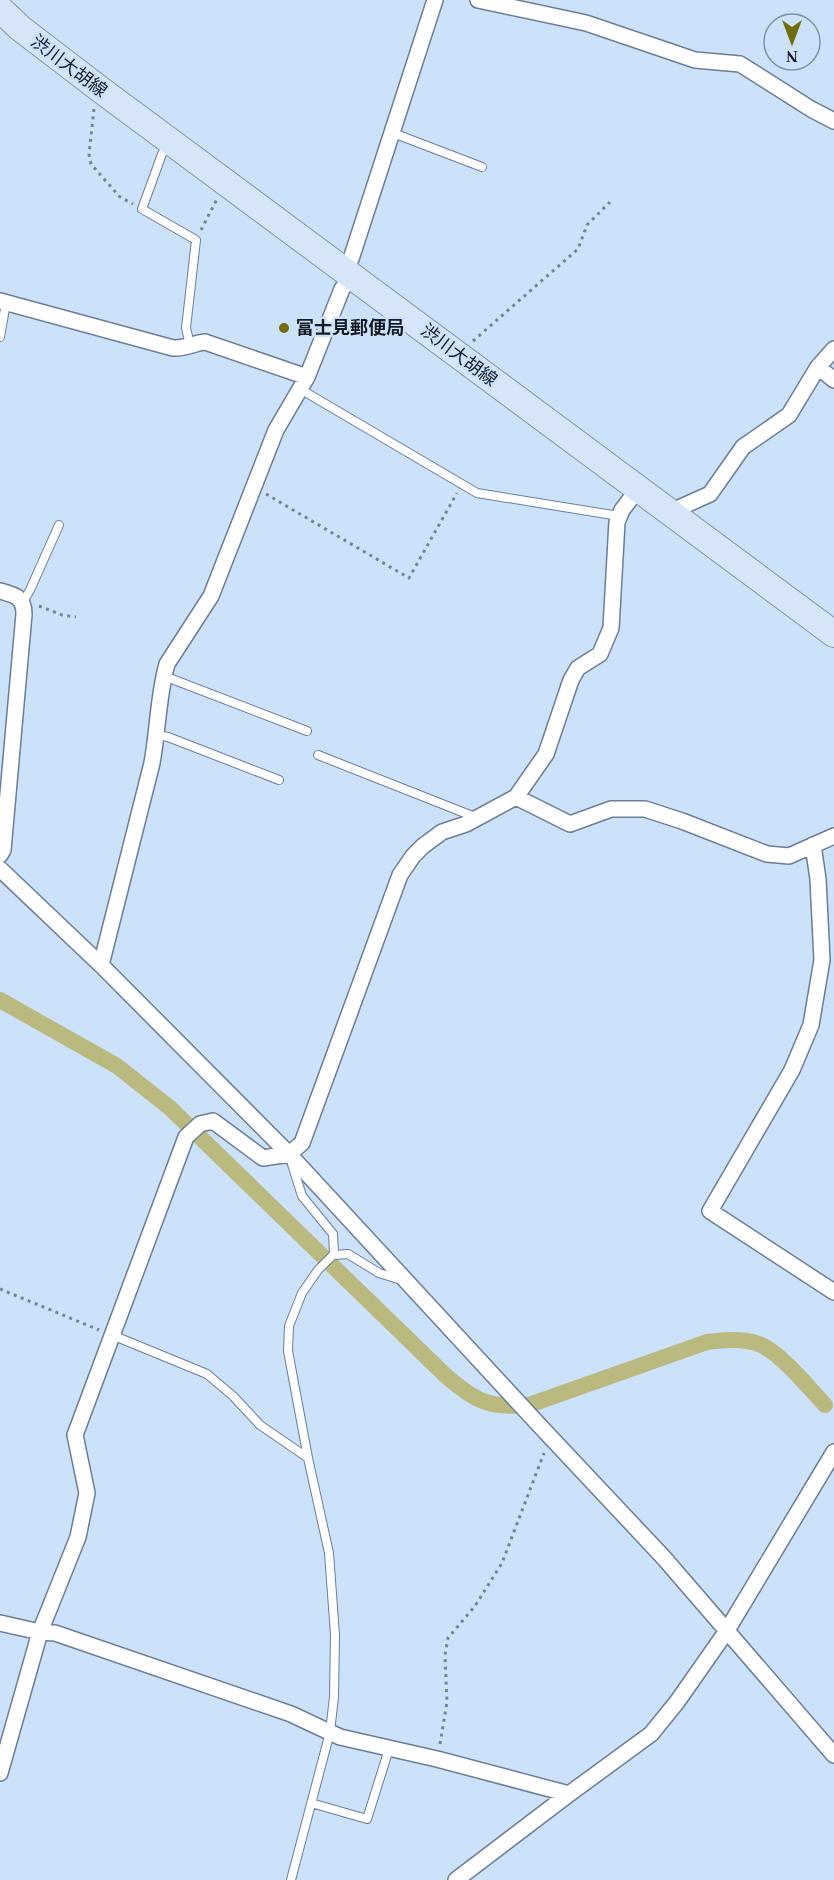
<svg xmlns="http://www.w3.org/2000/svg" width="834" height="1880" viewBox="0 0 834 1880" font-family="'Times New Roman','Noto Sans JP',serif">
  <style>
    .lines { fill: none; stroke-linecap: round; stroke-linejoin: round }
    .canal { stroke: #bab97f; stroke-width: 16 }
    .service-casing { stroke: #6a7e95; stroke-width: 10 }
    .minor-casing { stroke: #6a7e95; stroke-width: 18 }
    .primary-casing { stroke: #8194ab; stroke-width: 28 }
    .path { stroke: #768596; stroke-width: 3; stroke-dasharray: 3 4.5; stroke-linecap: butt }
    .service { stroke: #fff; stroke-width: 8 }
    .minor { stroke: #fff; stroke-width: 15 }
    .primary { stroke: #d6e6f8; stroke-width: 26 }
    .poi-dot { fill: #716d0d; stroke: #cce2fb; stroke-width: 2 }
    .labels { text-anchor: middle; stroke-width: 5; stroke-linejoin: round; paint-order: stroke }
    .street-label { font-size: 18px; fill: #141b24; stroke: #cce2fb }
    .poi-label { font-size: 18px; font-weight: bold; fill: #141b24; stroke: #cce2fb; text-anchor: start }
  </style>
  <rect width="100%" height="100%" fill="#cce2fb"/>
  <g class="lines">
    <path class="canal" d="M 0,1000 L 117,1066 L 170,1108 L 444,1374 C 473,1400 489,1409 529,1405 L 707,1342 C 724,1340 742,1338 759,1344 C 780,1352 809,1388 825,1405"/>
    <defs>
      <path id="service" d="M 393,133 L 482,167
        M 168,145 L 162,154 L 142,209 L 196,240 L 186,328 L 190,345
        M 0,337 L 6,303
        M 300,389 L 477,493 L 619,516
        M 23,602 L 30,590 L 59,525
        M 164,676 L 307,731
        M 157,735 L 168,737 L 279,780
        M 318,755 L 475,817
        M 334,1255 L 348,1254 L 379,1273 L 401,1280
        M 112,1335 L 207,1374 L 233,1396 L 260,1425 L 308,1458
        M 311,1803 L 367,1819 L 389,1749
        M 291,1880 L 330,1732 L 334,1697 L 335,1635 L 329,1553 L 308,1458 L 288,1351 L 289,1326 L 302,1293 L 318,1270 L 334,1254 L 333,1234 L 302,1196 L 292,1164"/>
      <path id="minor" d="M 478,0 L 586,23 L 695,60 L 740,64 L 811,109 L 834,121
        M 345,270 L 351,259 L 435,0
        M 0,301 L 173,348 C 185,349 194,343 205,342 L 307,377
        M 818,367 L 834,380
        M 670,512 L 710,494 L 743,447 L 789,415 L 818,367 L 834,349
        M 0,591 C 15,595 24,597 24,614 L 3,850 L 0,855
        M 516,797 L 570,824 L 611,809 L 645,809 L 682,821 L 767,854 L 789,856 L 834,836
        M 813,845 L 818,879 L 822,960 L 811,1025 L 792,1070 L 710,1211 L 834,1292
        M 0,869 L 101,965 L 289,1154 L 540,1426 L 664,1558 L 834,1755
        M 101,965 L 152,763 C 158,730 158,696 167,664 L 211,596 L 276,430 L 307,377 L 342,289 L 352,275
        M 0,1623 L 40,1632 L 55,1633 L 291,1714 L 340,1737 L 437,1759 L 569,1794
        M 0,1773 L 40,1632 L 78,1537 L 87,1493 L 75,1435 L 186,1137 L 200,1124 L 213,1121 L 263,1158 L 289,1154 L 302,1143 L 400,875 L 413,856 L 423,846 L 442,832 L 466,824 L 516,797 L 546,754 L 571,680 L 578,668 L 600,654 L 611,628 L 617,522 L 622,510 L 638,489
        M 456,1880 L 569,1794 L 651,1734 L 677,1702 L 726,1632 L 834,1452"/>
      <path id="primary" d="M 0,9 L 20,28 L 101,90 L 834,634"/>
    </defs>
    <use href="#service" class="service-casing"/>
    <use href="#minor" class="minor-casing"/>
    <use href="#primary" class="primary-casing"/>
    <path class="path" d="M 94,109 L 89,154 L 91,164 L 120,197 L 133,204
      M 201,230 L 217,199
      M 473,341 L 578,249 L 587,225 L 610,202
      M 266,494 L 409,578 L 457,493
      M 39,606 L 62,615 L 76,617
      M 0,1289 L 99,1330
      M 440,1744 L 447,1702 L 445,1655 L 448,1638 L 475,1606 L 502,1563 L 544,1453"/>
    <use href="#service" class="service"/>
    <use href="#minor" class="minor"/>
    <use href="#primary" class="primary"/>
  </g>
  <circle class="poi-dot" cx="284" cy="328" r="6"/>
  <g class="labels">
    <g class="street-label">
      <text transform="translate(69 66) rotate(37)" y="6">渋川大胡線</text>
      <text transform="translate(459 355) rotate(37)" y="6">渋川大胡線</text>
    </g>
    <g class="poi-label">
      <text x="296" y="334">富士見郵便局</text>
    </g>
  </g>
  <g transform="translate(792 42) rotate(180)"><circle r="28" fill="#cce2fb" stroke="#8292a5" stroke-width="1.5"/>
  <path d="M0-4.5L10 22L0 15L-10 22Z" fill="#716d0d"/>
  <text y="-9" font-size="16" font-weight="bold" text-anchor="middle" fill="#141b24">N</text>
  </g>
</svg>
